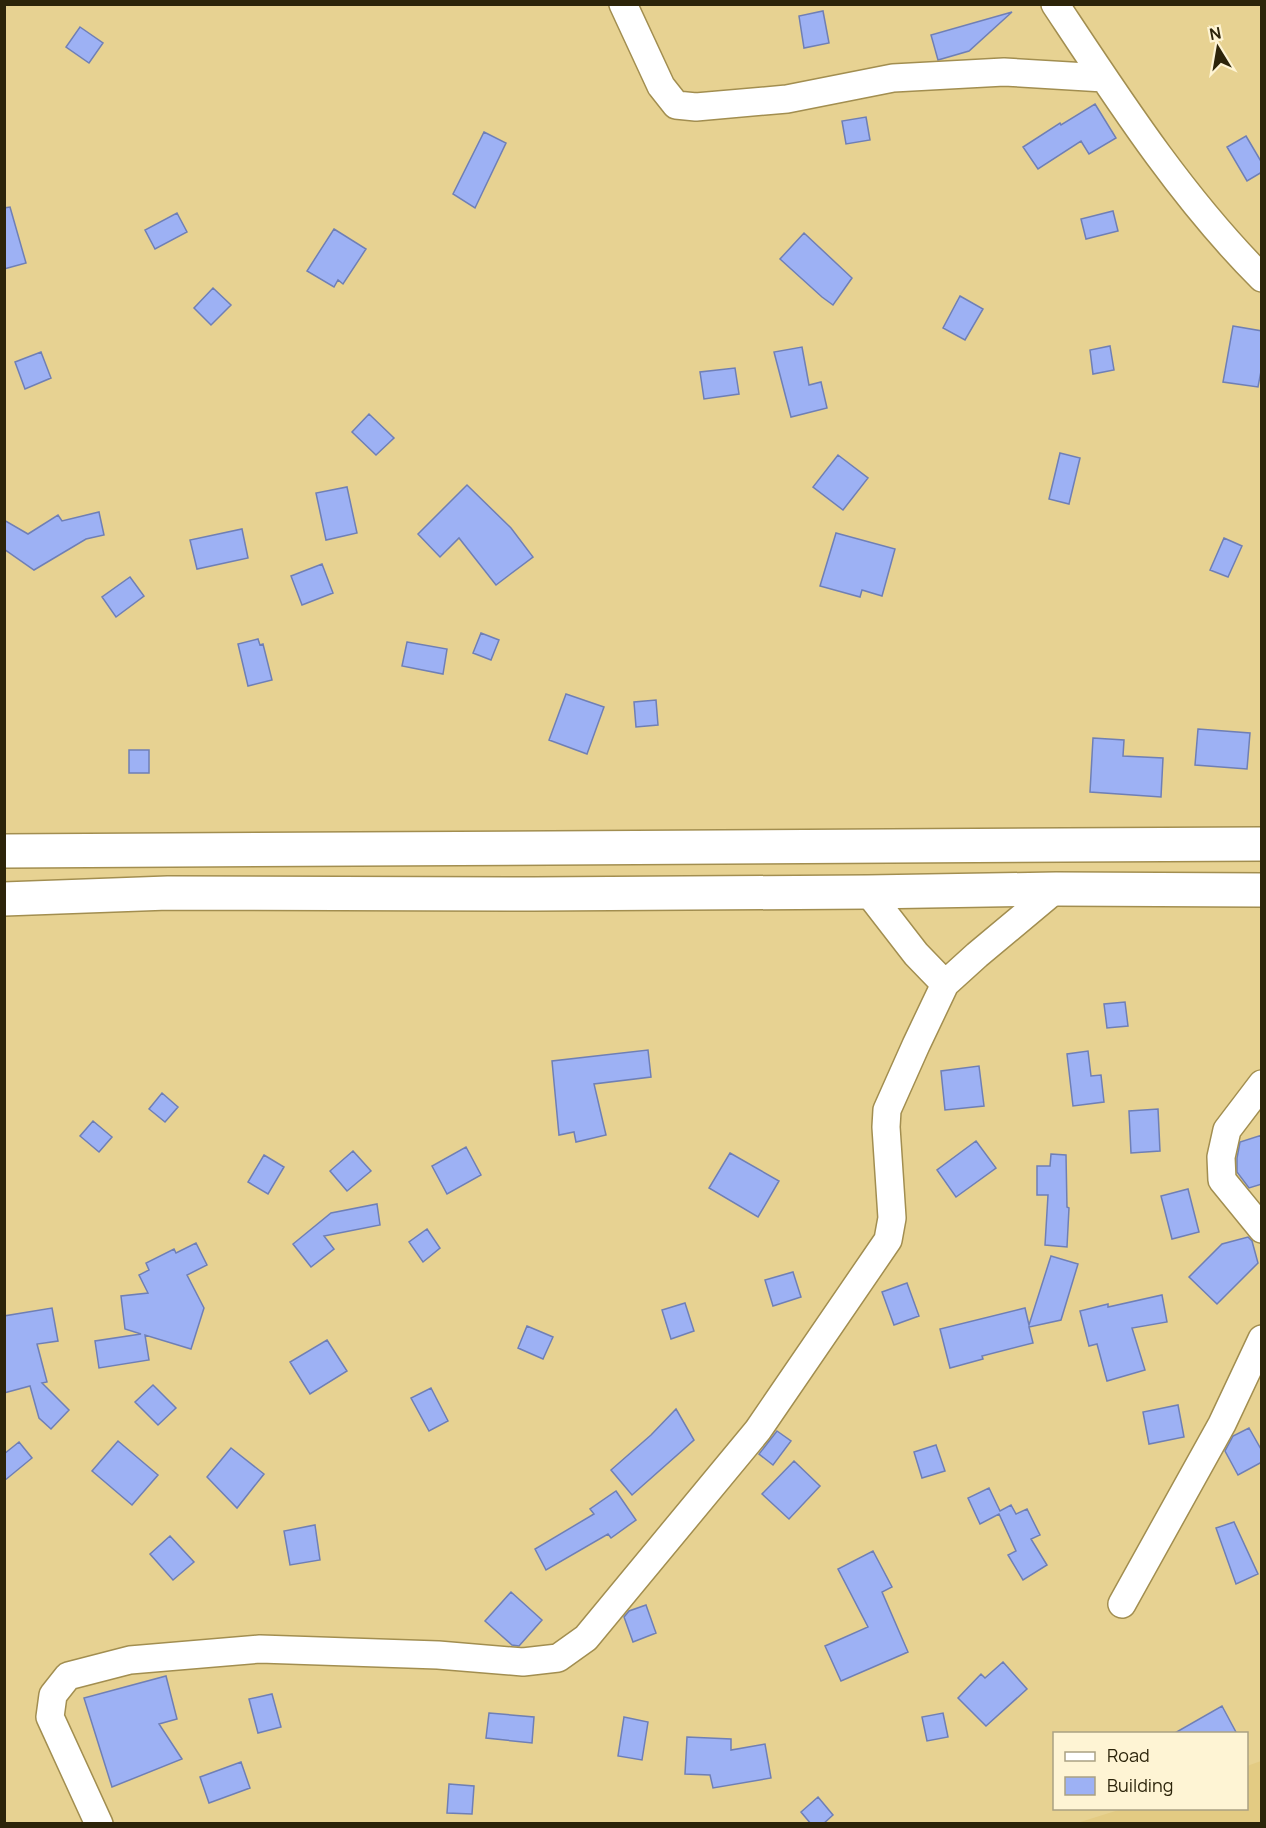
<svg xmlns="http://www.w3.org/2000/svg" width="1266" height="1828" viewBox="0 0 1266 1828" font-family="Manrope,sans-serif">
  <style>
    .built { fill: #e3cb83 }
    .building { fill: #9db1f4; stroke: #6f7fb5; stroke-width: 1.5 }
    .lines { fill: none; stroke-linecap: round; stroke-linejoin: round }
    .minor-casing { stroke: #a28e50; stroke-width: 30 }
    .trunk-casing { stroke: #a28e50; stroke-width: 36 }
    .minor { stroke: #fff; stroke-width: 27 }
    .trunk { stroke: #fff; stroke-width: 33 }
  </style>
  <rect width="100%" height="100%" fill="#e7d292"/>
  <path class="built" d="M 1261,1761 L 1261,1823 L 1077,1823 L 1122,1809 L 1246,1808 L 1247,1766 Z"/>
  <path class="building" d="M 823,11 L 829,43 L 804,48 L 799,16 Z
    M 1012,12 L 969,51 L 938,60 L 931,35 Z
    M 80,27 L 103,43 L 89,63 L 66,47 Z
    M 1095,104 L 1116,138 L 1089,154 L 1081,141 L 1038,169 L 1023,147 L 1060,123 L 1061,125 Z
    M 866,117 L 870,140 L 846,144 L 842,121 Z
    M 484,132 L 506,143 L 475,208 L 453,194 Z
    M 1246,136 L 1262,163 L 1262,172 L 1247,181 L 1227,147 Z
    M 10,207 L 26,263 L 4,269 L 4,208 Z
    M 1113,211 L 1118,231 L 1086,239 L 1081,219 Z
    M 177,213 L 187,232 L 155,249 L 145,230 Z
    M 334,229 L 366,249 L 343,284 L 338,280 L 334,287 L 307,271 Z
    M 804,233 L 852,278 L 833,305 L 822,297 L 780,259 Z
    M 213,288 L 231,305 L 211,325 L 194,308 Z
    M 960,296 L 983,309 L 965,340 L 943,328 Z
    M 1233,326 L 1262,331 L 1262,366 L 1258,387 L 1223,382 Z
    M 1110,346 L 1114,370 L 1093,374 L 1090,350 Z
    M 802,347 L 809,385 L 821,382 L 827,408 L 791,417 L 774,352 Z
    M 41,352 L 51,378 L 25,389 L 15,362 Z
    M 735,368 L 739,394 L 704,399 L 700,372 Z
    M 369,414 L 394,438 L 376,455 L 352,432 Z
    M 1060,453 L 1080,458 L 1069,504 L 1049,499 Z
    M 838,455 L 868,478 L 843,510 L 813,487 Z
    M 467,485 L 511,528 L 533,557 L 496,585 L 459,538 L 440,557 L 418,534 Z
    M 347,487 L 357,533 L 326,540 L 316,493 Z
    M 99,512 L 104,535 L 86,539 L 34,570 L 4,549 L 4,520 L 28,534 L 58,515 L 62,521 Z
    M 242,529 L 248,558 L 197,569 L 190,540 Z
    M 836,533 L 895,549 L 882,596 L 862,590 L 860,597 L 820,586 Z
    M 1224,538 L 1242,546 L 1228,577 L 1210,570 Z
    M 322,564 L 333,593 L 302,605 L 291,576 Z
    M 130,577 L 144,596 L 116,617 L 102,597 Z
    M 481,633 L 499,640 L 491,660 L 473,653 Z
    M 258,639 L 260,645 L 263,644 L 272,680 L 248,686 L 238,644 Z
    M 407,642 L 447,649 L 443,674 L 402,666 Z
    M 566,694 L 604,707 L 587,754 L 549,740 Z
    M 656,700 L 658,725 L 636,727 L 634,702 Z
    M 1198,729 L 1250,733 L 1247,769 L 1195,765 Z
    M 1093,738 L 1124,740 L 1123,756 L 1163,758 L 1161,797 L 1090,792 Z
    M 129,750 L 149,750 L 149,773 L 129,773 Z
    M 1125,1002 L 1128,1026 L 1107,1028 L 1104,1004 Z
    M 648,1050 L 651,1077 L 594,1084 L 606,1135 L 576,1142 L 574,1132 L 559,1135 L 552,1061 Z
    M 1088,1051 L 1091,1076 L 1101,1075 L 1104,1102 L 1073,1106 L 1067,1054 Z
    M 979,1066 L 984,1106 L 945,1110 L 941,1071 Z
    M 162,1093 L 178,1107 L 165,1122 L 149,1109 Z
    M 1158,1109 L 1160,1151 L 1131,1153 L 1129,1111 Z
    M 93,1121 L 112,1137 L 99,1152 L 80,1136 Z
    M 1262,1135 L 1262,1184 L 1249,1188 L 1237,1172 L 1237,1158 L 1240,1142 Z
    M 976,1141 L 996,1168 L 956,1197 L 937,1170 Z
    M 466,1147 L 481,1175 L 447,1194 L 432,1166 Z
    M 353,1151 L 371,1171 L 347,1191 L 330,1171 Z
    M 730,1153 L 779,1181 L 758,1217 L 709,1188 Z
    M 1051,1154 L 1066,1155 L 1067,1207 L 1069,1208 L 1067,1247 L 1045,1245 L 1048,1195 L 1037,1195 L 1037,1166 L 1050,1166 Z
    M 264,1155 L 284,1167 L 268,1194 L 248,1182 Z
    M 1188,1189 L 1199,1232 L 1172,1239 L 1161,1196 Z
    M 377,1204 L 380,1225 L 324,1236 L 334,1249 L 311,1267 L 293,1244 L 331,1213 Z
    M 427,1229 L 440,1248 L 423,1262 L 409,1242 Z
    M 1248,1237 L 1252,1241 L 1258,1263 L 1217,1304 L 1189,1277 L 1222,1244 Z
    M 196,1243 L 207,1265 L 187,1275 L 204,1308 L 191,1349 L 145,1335 L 149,1360 L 99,1368 L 95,1341 L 141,1334 L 125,1329 L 121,1296 L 148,1293 L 139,1275 L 149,1270 L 146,1263 L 174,1249 L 176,1253 Z
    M 1051,1256 L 1078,1264 L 1061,1320 L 1029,1327 L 1033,1343 L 982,1356 L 983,1359 L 950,1368 L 940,1329 L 1025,1308 L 1029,1325 Z
    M 793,1272 L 801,1297 L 773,1306 L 765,1280 Z
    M 907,1283 L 919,1316 L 894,1325 L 882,1292 Z
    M 1162,1295 L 1167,1322 L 1132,1328 L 1145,1370 L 1107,1381 L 1097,1344 L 1089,1346 L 1080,1311 L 1108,1304 L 1108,1307 Z
    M 685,1303 L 694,1331 L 671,1339 L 662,1310 Z
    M 52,1308 L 58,1341 L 37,1344 L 47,1382 L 42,1383 L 69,1410 L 51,1429 L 39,1418 L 30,1386 L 4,1393 L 4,1316 Z
    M 527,1326 L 553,1337 L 543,1359 L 518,1348 Z
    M 327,1340 L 347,1371 L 310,1394 L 290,1362 Z
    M 153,1385 L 176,1408 L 158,1425 L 135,1402 Z
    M 431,1388 L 448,1421 L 429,1431 L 411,1398 Z
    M 1178,1405 L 1184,1437 L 1149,1444 L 1143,1412 Z
    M 676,1409 L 694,1440 L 632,1495 L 611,1470 L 651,1435 Z
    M 1249,1428 L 1262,1451 L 1262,1462 L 1238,1475 L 1225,1451 L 1233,1436 Z
    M 777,1431 L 791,1441 L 773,1465 L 759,1454 Z
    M 118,1441 L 158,1475 L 132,1505 L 92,1471 Z
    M 19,1442 L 32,1458 L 4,1481 L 4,1454 Z
    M 936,1445 L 945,1471 L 922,1478 L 914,1452 Z
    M 231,1448 L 264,1474 L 237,1508 L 207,1477 Z
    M 794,1461 L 820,1486 L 789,1519 L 762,1494 Z
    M 989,1488 L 1000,1511 L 1011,1505 L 1016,1514 L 1027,1509 L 1040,1535 L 1031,1539 L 1047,1565 L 1023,1580 L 1008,1555 L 1016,1551 L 999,1514 L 980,1524 L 968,1498 Z
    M 616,1491 L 636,1520 L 611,1538 L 608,1534 L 546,1570 L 535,1549 L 594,1514 L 590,1509 Z
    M 1234,1522 L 1258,1574 L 1236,1584 L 1216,1528 Z
    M 315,1525 L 320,1560 L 290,1565 L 284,1531 Z
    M 170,1536 L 194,1562 L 173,1580 L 150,1554 Z
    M 873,1551 L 892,1587 L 882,1592 L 908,1652 L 841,1681 L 825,1646 L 868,1627 L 838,1569 Z
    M 511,1592 L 542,1620 L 519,1646 L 512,1645 L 485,1621 Z
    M 646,1605 L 656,1633 L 633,1642 L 624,1617 L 629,1611 Z
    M 1003,1662 L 1027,1689 L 986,1726 L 958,1698 L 981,1674 L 985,1678 Z
    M 166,1676 L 177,1719 L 159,1724 L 182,1759 L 112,1787 L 84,1698 Z
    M 272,1694 L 281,1727 L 258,1733 L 249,1699 Z
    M 1222,1706 L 1237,1734 L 1173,1734 Z
    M 489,1713 L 534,1717 L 532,1743 L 486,1738 Z
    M 943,1713 L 948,1737 L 927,1741 L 922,1717 Z
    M 624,1717 L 648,1722 L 642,1760 L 618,1756 Z
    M 687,1737 L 731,1739 L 731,1750 L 765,1744 L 771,1778 L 713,1788 L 710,1775 L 685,1774 Z
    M 241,1762 L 250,1788 L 209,1803 L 200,1777 Z
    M 449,1784 L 474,1786 L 472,1814 L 447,1813 Z
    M 818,1797 L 833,1815 L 823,1824 L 811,1824 L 801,1812 Z"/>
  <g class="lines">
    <defs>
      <path id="minor" d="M 623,4 L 661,86 L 676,105 L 696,107 L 787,99 L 893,78 L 1004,72 L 1104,78
        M 1055,4 C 1118,99 1181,197 1262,278
        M 868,892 L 916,954 L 945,984
        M 1262,1084 L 1227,1130 L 1221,1157 L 1222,1180 L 1262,1229
        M 1122,1604 L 1222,1424 L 1262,1339
        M 99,1824 L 50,1717 L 53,1695 L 68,1676 L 130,1660 L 260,1649 L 438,1655 L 523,1662 L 558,1658 L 586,1638 L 758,1430 L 888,1240 L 892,1218 L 886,1127 L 887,1110 L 916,1045 L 945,984 L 977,955 L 1056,889"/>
      <path id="trunk" d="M 4,851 L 1262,844
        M 4,899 L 168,893 L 534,894 L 868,892 L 1056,889 L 1262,890"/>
    </defs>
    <use href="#minor" class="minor-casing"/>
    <use href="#trunk" class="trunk-casing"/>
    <use href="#minor" class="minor"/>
    <use href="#trunk" class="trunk"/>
  </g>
  <rect width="1266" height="1828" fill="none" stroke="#2c240a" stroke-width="12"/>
  <rect x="1053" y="1732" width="195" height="78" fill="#fef4d4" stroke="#aaa183" stroke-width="1.5"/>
  <rect x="1065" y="1752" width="30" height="9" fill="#ffffff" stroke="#aaa183" stroke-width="1.5"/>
  <text x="1107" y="1762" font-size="18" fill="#2c240a">Road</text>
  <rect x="1065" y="1777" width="30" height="18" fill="#9db1f4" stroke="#aaa183" stroke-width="1.5"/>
  <text x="1107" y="1792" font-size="18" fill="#2c240a">Building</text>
  <g transform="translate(1218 48) rotate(349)" stroke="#fef4d4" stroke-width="4.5" paint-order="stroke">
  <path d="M0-4.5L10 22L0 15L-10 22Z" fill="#2c240a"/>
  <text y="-9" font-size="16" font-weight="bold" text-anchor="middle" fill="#2c240a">N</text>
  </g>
</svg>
